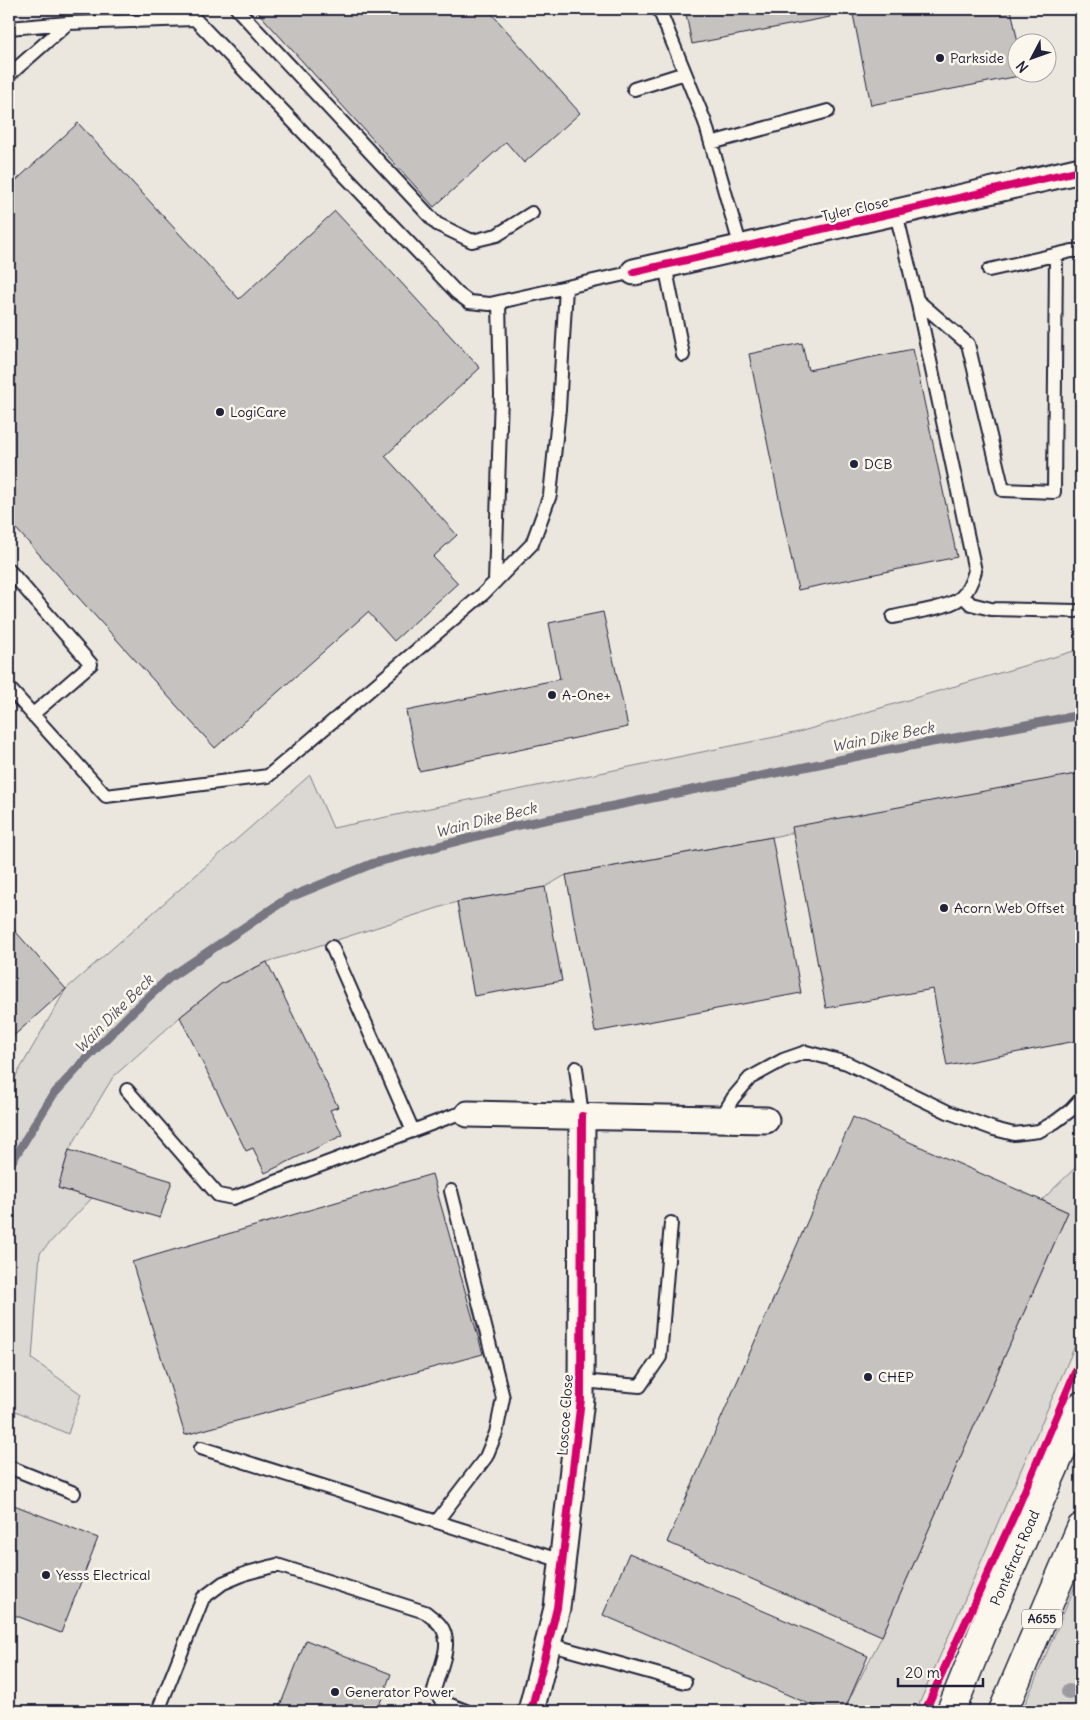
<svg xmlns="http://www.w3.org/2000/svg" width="1090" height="1720" viewBox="0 0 1090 1720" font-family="Delius,sans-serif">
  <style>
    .built { fill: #ebe7df; fill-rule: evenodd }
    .green { fill: #dbd8d3; stroke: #7e7d87 }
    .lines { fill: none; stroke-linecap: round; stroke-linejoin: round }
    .stream { stroke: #787681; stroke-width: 9 }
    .building { fill: #c6c2c0; stroke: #22223b }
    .lane-casing { stroke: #22223b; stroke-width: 16 }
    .street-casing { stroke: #22223b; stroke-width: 29 }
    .primary-casing { stroke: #22223b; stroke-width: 31 }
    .lane { stroke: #fbf7ec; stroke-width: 12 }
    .street { stroke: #fbf7ec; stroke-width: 25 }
    .primary { stroke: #fbf7ec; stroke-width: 28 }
    .cycleway-casing { stroke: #fbf7ec; stroke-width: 11 }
    .cycleway { stroke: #d6006c; stroke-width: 8 }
    .tree { fill: #9d9ba0 }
    .poi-dot { fill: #22223b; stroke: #fbf7ec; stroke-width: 2 }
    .labels { text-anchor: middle; stroke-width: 5; stroke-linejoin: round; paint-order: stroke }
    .shield { fill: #fbf7ec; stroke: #636270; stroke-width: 1 }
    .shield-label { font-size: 12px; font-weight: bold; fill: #22223b }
    .poi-label { font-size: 14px; fill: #22223b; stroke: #fbf7ec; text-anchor: start }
    .street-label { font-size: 14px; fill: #22223b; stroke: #fbf7ec }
    .water-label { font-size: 15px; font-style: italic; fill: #545364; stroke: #fbf7ec }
  </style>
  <rect width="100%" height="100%" fill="#fbf7ec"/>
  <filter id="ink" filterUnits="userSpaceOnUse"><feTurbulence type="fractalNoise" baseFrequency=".02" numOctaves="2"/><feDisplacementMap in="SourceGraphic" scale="10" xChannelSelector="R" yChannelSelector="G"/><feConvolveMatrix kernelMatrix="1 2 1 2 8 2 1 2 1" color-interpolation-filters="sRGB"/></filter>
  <g filter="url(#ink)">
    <path class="built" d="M 9,9 L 1081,9 L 1081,1711 L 9,1711 ZM 1018,42 L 1048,42 L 1048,72 L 1018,72 Z"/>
    <path class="green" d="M 1081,649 L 1081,773 L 772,837 L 566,875 L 545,887 L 457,902 L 267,962 L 221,984 L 180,1017 L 113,1077 L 69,1150 L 58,1188 L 92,1198 L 40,1253 L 32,1359 L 81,1394 L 68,1434 L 9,1408 L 9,1088 L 66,989 L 310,775 L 333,828 L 799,732 Z
      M 1081,1162 L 1081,1332 L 916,1711 L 843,1711 L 882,1636 L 1068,1212 L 1042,1200 Z
      M 1081,1572 L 1081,1711 L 1022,1711 Z"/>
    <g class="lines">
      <path class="stream" d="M 9,1166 L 53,1095 L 84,1061 L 130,1014 L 169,978 L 288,898 L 374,863 L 515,826 L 888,750 L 1081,715"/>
    </g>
    <path class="building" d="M 255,9 L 493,9 L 490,12 L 580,113 L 524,163 L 506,142 L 434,207 Z
      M 685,9 L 828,9 L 830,17 L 692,44 Z
      M 852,9 L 1011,9 L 1018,43 L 1018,72 L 1023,72 L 1024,75 L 871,105 Z
      M 78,123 L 239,299 L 335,211 L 480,368 L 385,456 L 457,535 L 433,557 L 458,583 L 394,641 L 368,612 L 215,748 L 9,521 L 9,187 Z
      M 802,343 L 808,370 L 913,349 L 957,557 L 798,590 L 749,354 Z
      M 603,612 L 628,727 L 419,771 L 406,711 L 560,679 L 549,623 Z
      M 1081,773 L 1081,1040 L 947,1066 L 933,989 L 826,1008 L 792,827 Z
      M 772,837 L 801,993 L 595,1032 L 566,875 Z
      M 545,887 L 562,981 L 474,996 L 457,902 Z
      M 9,924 L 66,989 L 9,1040 Z
      M 267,962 L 338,1107 L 330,1110 L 343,1135 L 265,1173 L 253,1148 L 246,1151 L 180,1017 L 221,984 Z
      M 853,1117 L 1068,1212 L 882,1636 L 667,1542 Z
      M 69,1150 L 172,1181 L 160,1218 L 58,1188 Z
      M 432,1174 L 483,1354 L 185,1435 L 132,1262 Z
      M 9,1503 L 98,1538 L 61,1633 L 9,1613 Z
      M 629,1553 L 868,1656 L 844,1711 L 825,1711 L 603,1615 Z
      M 306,1640 L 391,1674 L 377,1711 L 278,1711 Z"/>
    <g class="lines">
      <defs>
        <path id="lane" d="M 237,9 L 437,224 L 472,241 L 497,235 L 532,213
          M 659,9 L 705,122 L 741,248
          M 9,28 L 68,23
          M 9,75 L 68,23 L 195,19 L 457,293 L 469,302 L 490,304 L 634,272
          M 634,89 L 685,73
          M 711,143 L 828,111
          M 665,265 L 683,355
          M 989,270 L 1072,251 L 1081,251
          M 917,300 L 968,344 L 1003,490 L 1054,492 L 1056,255
          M 9,570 L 91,664 L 32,715
          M 495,582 L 501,394 L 499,302
          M 963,596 L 971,604 L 991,609 L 1076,611
          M 893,617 C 906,614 919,612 932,609 C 959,603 967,598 975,571 L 917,300 L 896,213
          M 9,688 L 106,796 L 268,776 L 483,594 L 532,544 L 550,495 L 559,409 L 566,287
          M 332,947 L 413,1131
          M 576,1068 L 582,1116
          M 127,1090 L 218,1195 L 233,1198 L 455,1115 L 468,1114
          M 721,1118 L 733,1098 L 750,1078 L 783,1060 L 806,1052 L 847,1063 L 948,1112 L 994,1129 L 1014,1134 L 1039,1131 L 1055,1122 L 1071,1110 L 1081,1099
          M 581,1381 L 640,1386 L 660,1357 L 671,1223
          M 201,1448 L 562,1561
          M 9,1467 L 74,1493
          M 437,1521 L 486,1457 L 496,1433 L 503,1398 L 451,1191
          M 548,1644 L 685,1682
          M 158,1711 L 203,1598 L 223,1583 L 247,1573 L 277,1565 L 425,1612 C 430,1616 436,1620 440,1625 C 455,1643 438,1671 434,1691 L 443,1702 L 466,1711"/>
        <path id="street" d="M 634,272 L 1081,170
          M 468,1114 L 766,1120
          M 531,1711 L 557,1608 L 581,1399 L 582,1116"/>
        <g id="primary">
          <path id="s1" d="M 951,1711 L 989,1617 L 1081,1406"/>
          <path d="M 1003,1711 L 1081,1528"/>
        </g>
      </defs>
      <use href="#lane" class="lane-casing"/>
      <use href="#street" class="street-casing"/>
      <use href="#primary" class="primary-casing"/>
      <use href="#lane" class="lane"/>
      <use href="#street" class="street"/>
      <use href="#primary" class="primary"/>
      <defs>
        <path id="cycleway" d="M 634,272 L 1081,170
          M 531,1711 L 557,1608 L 581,1399 L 582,1116
          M 925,1711 L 1017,1509 L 1081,1358"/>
      </defs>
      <use href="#cycleway" class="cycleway-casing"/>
      <use href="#cycleway" class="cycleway"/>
    </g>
    <circle class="tree" cx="1069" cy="1692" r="8"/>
  </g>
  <g class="poi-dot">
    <circle cx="940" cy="58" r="5"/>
    <circle cx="220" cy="412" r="5"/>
    <circle cx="854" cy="464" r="5"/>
    <circle cx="552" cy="695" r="5"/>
    <circle cx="944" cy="908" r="5"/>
    <circle cx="868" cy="1377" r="5"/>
    <circle cx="46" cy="1575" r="5"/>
    <circle cx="335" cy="1692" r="5"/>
  </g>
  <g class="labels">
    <rect class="shield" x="1022" y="1609.5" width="40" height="19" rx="4"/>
    <g class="shield-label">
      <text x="1042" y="1623">A655</text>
    </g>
    <g class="poi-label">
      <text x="950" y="63">Parkside</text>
      <text x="230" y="417">LogiCare</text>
      <text x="864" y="469">DCB</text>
      <text x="562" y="700">A-One+</text>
      <text x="954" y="913">Acorn Web Offset</text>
      <text x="878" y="1382">CHEP</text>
      <text x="56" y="1580">Yesss Electrical</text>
      <text x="345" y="1697">Generator Power</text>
    </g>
    <g class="street-label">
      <text transform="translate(855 209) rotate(-13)" y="5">Tyler Close</text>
      <text transform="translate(565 1415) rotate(-86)" y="5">Loscoe Close</text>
      <text dy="5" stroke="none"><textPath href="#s1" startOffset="166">Pontefract Road</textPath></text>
    </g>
    <g class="water-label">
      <text transform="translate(883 737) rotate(-11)" y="5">Wain Dike Beck</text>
      <text transform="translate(486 820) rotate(-14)" y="5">Wain Dike Beck</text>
      <text transform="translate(114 1014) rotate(-45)" y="5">Wain Dike Beck</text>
    </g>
  </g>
  <rect width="1090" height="1720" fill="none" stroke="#fbf7ec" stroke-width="30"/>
  <rect x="15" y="15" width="1060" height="1690" fill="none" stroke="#22223b" stroke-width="2" filter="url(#ink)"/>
  <g transform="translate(1032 58) rotate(229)"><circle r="24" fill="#fbf7ec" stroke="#a4a2a5"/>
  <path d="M0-4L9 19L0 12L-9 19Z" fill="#22223b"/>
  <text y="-8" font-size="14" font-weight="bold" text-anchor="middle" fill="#22223b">N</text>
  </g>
  <path d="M898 1678v8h85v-8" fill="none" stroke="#22223b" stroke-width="2.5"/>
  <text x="905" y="1678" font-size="15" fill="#22223b" stroke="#fbf7ec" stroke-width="4" paint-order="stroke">20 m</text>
</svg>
